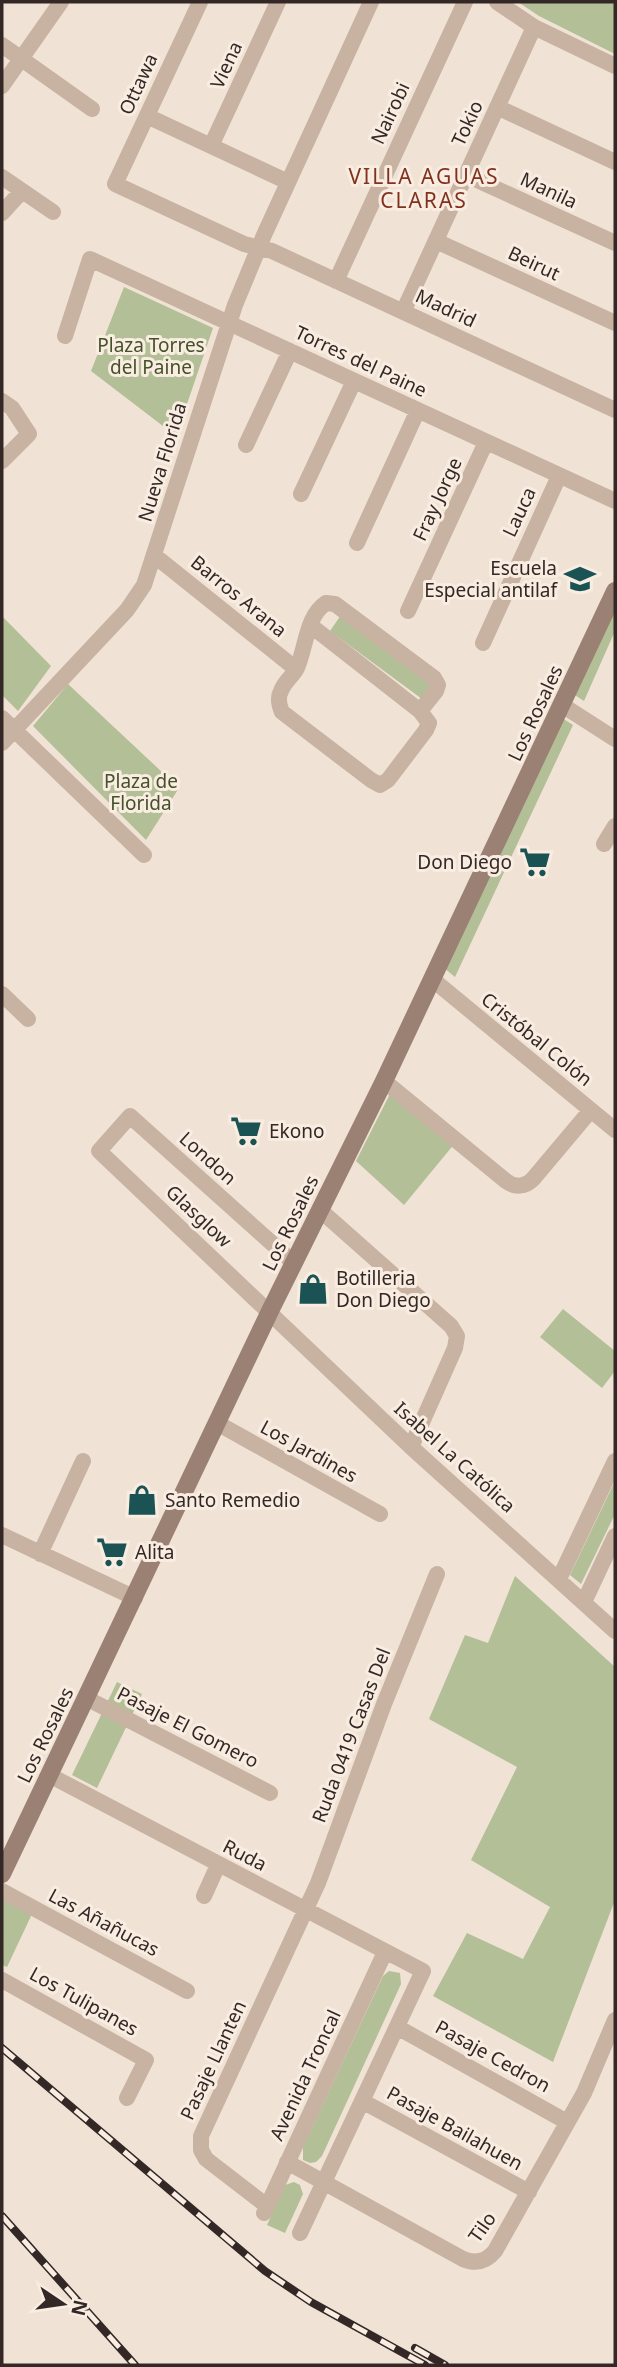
<svg xmlns="http://www.w3.org/2000/svg" width="617" height="2367" viewBox="0 0 617 2367" font-family="'Noto Sans',sans-serif">
  <style>
    .green { fill: #b3bf96 }
    .lines { fill: none; stroke-linecap: round; stroke-linejoin: round }
    .street { stroke: #c8b2a2; stroke-width: 16 }
    .secondary { stroke: #9b8174; stroke-width: 18 }
    .rail-casing { stroke: #332825; stroke-width: 8 }
    .rail { stroke: #f9ede2; stroke-width: 5; stroke-dasharray: 16; stroke-linecap: butt }
    .labels { text-anchor: middle; stroke-width: 6; stroke-linejoin: round; paint-order: stroke }
    .street-label { font-size: 19px; fill: #332825; stroke: #f9ede2 }
    .park-label { font-size: 19px; fill: #445129; stroke: #f9ede2 }
    .poi-label { font-size: 19px; fill: #332825; stroke: #f9ede2; text-anchor: start }
    .neighbourhood-label { font-size: 21px; letter-spacing: 2px; fill: #82311e; stroke: #f9ede2 }
  </style>
  <rect width="100%" height="100%" fill="#f0e3d6"/>
  <path class="green" d="M 518,2 L 611,2 L 615,4 L 615,54 L 539,16 Z
    M 124,287 L 213,328 L 176,436 L 91,371 Z
    M 615,604 L 615,631 L 584,701 L 573,694 Z
    M 341,615 L 433,684 L 422,699 L 330,631 Z
    M 2,616 L 51,666 L 18,711 L 2,695 Z
    M 68,684 L 179,788 L 146,840 L 33,726 Z
    M 562,718 L 573,725 L 455,977 L 444,968 Z
    M 395,1084 L 460,1137 L 404,1205 L 356,1161 Z
    M 563,1309 L 615,1351 L 615,1371 L 602,1388 L 540,1337 Z
    M 615,1481 L 615,1514 L 581,1584 L 570,1575 Z
    M 515,1576 L 615,1667 L 615,1900 L 553,2062 L 433,1996 L 467,1933 L 523,1959 L 550,1907 L 471,1860 L 517,1767 L 429,1719 L 465,1635 L 488,1643 Z
    M 117,1682 L 142,1694 L 97,1788 L 72,1775 Z
    M 2,1897 L 32,1914 L 7,1967 L 2,1965 Z
    M 389,1971 L 400,1973 L 401,1984 L 322,2156 L 316,2162 L 310,2163 L 303,2160 L 303,2147 L 383,1976 Z
    M 294,2182 L 300,2185 L 303,2194 L 285,2233 L 267,2225 L 285,2185 Z"/>
  <g class="lines">
    <path class="street" d="M 200,2 L 115,184 L 244,244 L 272,251 L 615,410
      M 497,2 L 534,27 L 615,66
      M 2,45 L 92,109
      M 2,86 L 61,2
      M 497,107 L 615,162
      M 147,116 L 288,182
      M 211,146 L 278,2
      M 466,175 L 615,243
      M 2,177 L 53,212
      M 2,213 L 22,191
      M 436,241 L 615,323
      M 336,281 L 465,2
      M 403,312 L 534,27
      M 65,336 L 90,259 L 615,501
      M 2,401 L 12,408 L 29,434 L 2,461
      M 246,445 L 290,351
      M 301,494 L 354,381
      M 357,543 L 418,410
      M 155,556 L 296,669
      M 408,611 L 486,442
      M 310,625 L 420,711 L 429,723 L 426,730 L 388,780 L 380,785 L 371,780 L 282,712 C 279,705 277,698 281,691 C 284,682 293,676 297,668 C 306,648 306,616 326,603 L 335,604 L 434,678 L 438,685 L 436,691 L 420,711
      M 483,643 L 559,476
      M 562,705 L 615,739
      M 2,718 L 144,855
      M 2,743 L 127,610 L 144,585 L 235,305 L 264,235 L 371,2
      M 604,844 L 615,826
      M 432,979 L 615,1130
      M 2,994 L 28,1019
      M 384,1081 L 506,1181 C 515,1188 525,1187 533,1179 L 591,1110
      M 320,1210 L 451,1326 L 457,1336 L 455,1348 L 411,1447
      M 294,1263 L 130,1116 L 99,1151 L 411,1447 L 615,1631
      M 217,1423 L 380,1514
      M 2,1535 L 135,1598
      M 40,1554 L 83,1461
      M 559,1579 L 615,1461
      M 584,1602 L 615,1536
      M 86,1698 L 270,1793
      M 49,1775 L 423,1971 L 300,2233
      M 2,1891 L 187,1991
      M 204,1896 L 218,1865
      M 2,1980 L 146,2060 L 127,2098
      M 397,2027 L 567,2122
      M 362,2101 L 529,2192
      M 287,2162 L 463,2259 C 475,2264 486,2262 495,2251 L 584,2093 L 615,2020
      M 267,2206 L 206,2159 L 201,2150 L 201,2136 L 318,1883 L 384,1704 L 437,1574
      M 264,2213 L 385,1952"/>
    <path class="secondary" d="M 2,1874 L 270,1311 L 384,1081 L 615,591"/>
    <defs>
      <path id="rail" d="M 2,2048 L 265,2271 L 311,2302 L 425,2365
        M 2,2216 L 135,2365
        M 415,2348 L 445,2365"/>
    </defs>
    <use href="#rail" class="rail-casing"/>
    <use href="#rail" class="rail"/>
  </g>
  <defs>
    <symbol id="school-bare" viewBox="-9 -9 18 18"><path d="M0-5L7-2L0 1L-7-2ZM-4 1L0 2.5L4 1V4Q0 6-4 4Z" fill="#1b5354" stroke="#f9ede2" stroke-width="2.5" paint-order="stroke"/></symbol>
    <symbol id="supermarket-bare" viewBox="-9 -9 18 18"><path d="M-6-5.5h2.5l.6 2H6L4.5 2H-2.5L-4.4-4H-6ZM-1.5 3.2a1.3 1.3 0 1 0 .1 0ZM3 3.2a1.3 1.3 0 1 0 .1 0Z" fill="#1b5354" stroke="#f9ede2" stroke-width="2.5" paint-order="stroke"/></symbol>
    <symbol id="shop-bare" viewBox="-9 -9 18 18"><path d="M-5-2.5h2.3a2.7 3.5 0 0 1 5.4 0H5L5.5 6h-11ZM-1.5-2.5h3a1.5 2.3 0 0 0-3 0Z" fill="#1b5354" stroke="#f9ede2" stroke-width="2.5" paint-order="stroke"/></symbol>
  </defs>
  <g fill-rule="evenodd">
    <use href="#school-bare" x="558" y="557" width="44" height="44"/>
    <use href="#supermarket-bare" x="513" y="840" width="44" height="44"/>
    <use href="#supermarket-bare" x="224" y="1109" width="44" height="44"/>
    <use href="#shop-bare" x="291" y="1267" width="44" height="44"/>
    <use href="#shop-bare" x="120" y="1478" width="44" height="44"/>
    <use href="#supermarket-bare" x="90" y="1530" width="44" height="44"/>
  </g>
  <g class="labels">
    <g class="street-label">
      <text transform="translate(226 65) rotate(-65)" y="7">Viena</text>
      <text transform="translate(138 84) rotate(-65)" y="7">Ottawa</text>
      <text transform="translate(390 113) rotate(-65)" y="7">Nairobi</text>
      <text transform="translate(467 123) rotate(-65)" y="7">Tokio</text>
      <text transform="translate(549 190) rotate(25)" y="7">Manila</text>
      <text transform="translate(534 263) rotate(25)" y="7">Beirut</text>
      <text transform="translate(446 308) rotate(25)" y="7">Madrid</text>
      <text transform="translate(361 361) rotate(25)" y="7">Torres del Paine</text>
      <text transform="translate(162 462) rotate(-73)" y="7">Nueva Florida</text>
      <text transform="translate(437 499) rotate(-65)" y="7">Fray Jorge</text>
      <text transform="translate(519 512) rotate(-65)" y="7">Lauca</text>
      <text transform="translate(239 596) rotate(39)" y="7">Barros Arana</text>
      <text transform="translate(535 713) rotate(-65)" y="7">Los Rosales</text>
      <text transform="translate(537 1039) rotate(39)" y="7">Cristóbal Colón</text>
      <text transform="translate(208 1158) rotate(42)" y="7">London</text>
      <text transform="translate(199 1216) rotate(43)" y="7">Glasglow</text>
      <text transform="translate(290 1223) rotate(-64)" y="7">Los Rosales</text>
      <text transform="translate(309 1451) rotate(29)" y="7">Los Jardines</text>
      <text transform="translate(455 1457) rotate(42)" y="7">Isabel La Católica</text>
      <text transform="translate(188 1727) rotate(27)" y="7">Pasaje El Gomero</text>
      <text transform="translate(45 1735) rotate(-64)" y="7">Los Rosales</text>
      <text transform="translate(351 1735) rotate(-69)" y="7">Ruda 0419 Casas Del</text>
      <text transform="translate(245 1855) rotate(27)" y="7">Ruda</text>
      <text transform="translate(104 1922) rotate(28)" y="7">Las Añañucas</text>
      <text transform="translate(84 2001) rotate(29)" y="7">Los Tulipanes</text>
      <text transform="translate(493 2056) rotate(29)" y="7">Pasaje Cedron</text>
      <text transform="translate(213 2060) rotate(-65)" y="7">Pasaje Llanten</text>
      <text transform="translate(305 2075) rotate(-65)" y="7">Avenida Troncal</text>
      <text transform="translate(455 2128) rotate(29)" y="7">Pasaje Bailahuen</text>
      <text transform="translate(482 2227) rotate(-55)" y="7">Tilo</text>
    </g>
    <g class="park-label">
      <text x="151" y="352">Plaza Torres<tspan x="151" dy="22">del Paine</tspan></text>
      <text x="141" y="788">Plaza de<tspan x="141" dy="22">Florida</tspan></text>
    </g>
    <g class="poi-label">
      <text x="557" y="575" text-anchor="end">Escuela<tspan x="557" dy="22">Especial antilaf</tspan></text>
      <text x="512" y="869" text-anchor="end">Don Diego</text>
      <text x="269" y="1138">Ekono</text>
      <text x="336" y="1285">Botilleria<tspan x="336" dy="22">Don Diego</tspan></text>
      <text x="165" y="1507">Santo Remedio</text>
      <text x="135" y="1559">Alita</text>
    </g>
    <g class="neighbourhood-label">
      <text x="424" y="184">VILLA AGUAS<tspan x="424" dy="24">CLARAS</tspan></text>
    </g>
  </g>
  <rect width="617" height="2367" fill="none" stroke="#332825" stroke-width="7"/>
  <g transform="translate(63 2304) rotate(103)" stroke="#f9ede2" stroke-width="5" paint-order="stroke">
  <path d="M0-5L12 26L0 18L-12 26Z" fill="#332825"/>
  <text y="-10" font-size="19" font-weight="bold" text-anchor="middle" fill="#332825">N</text>
  </g>
</svg>
